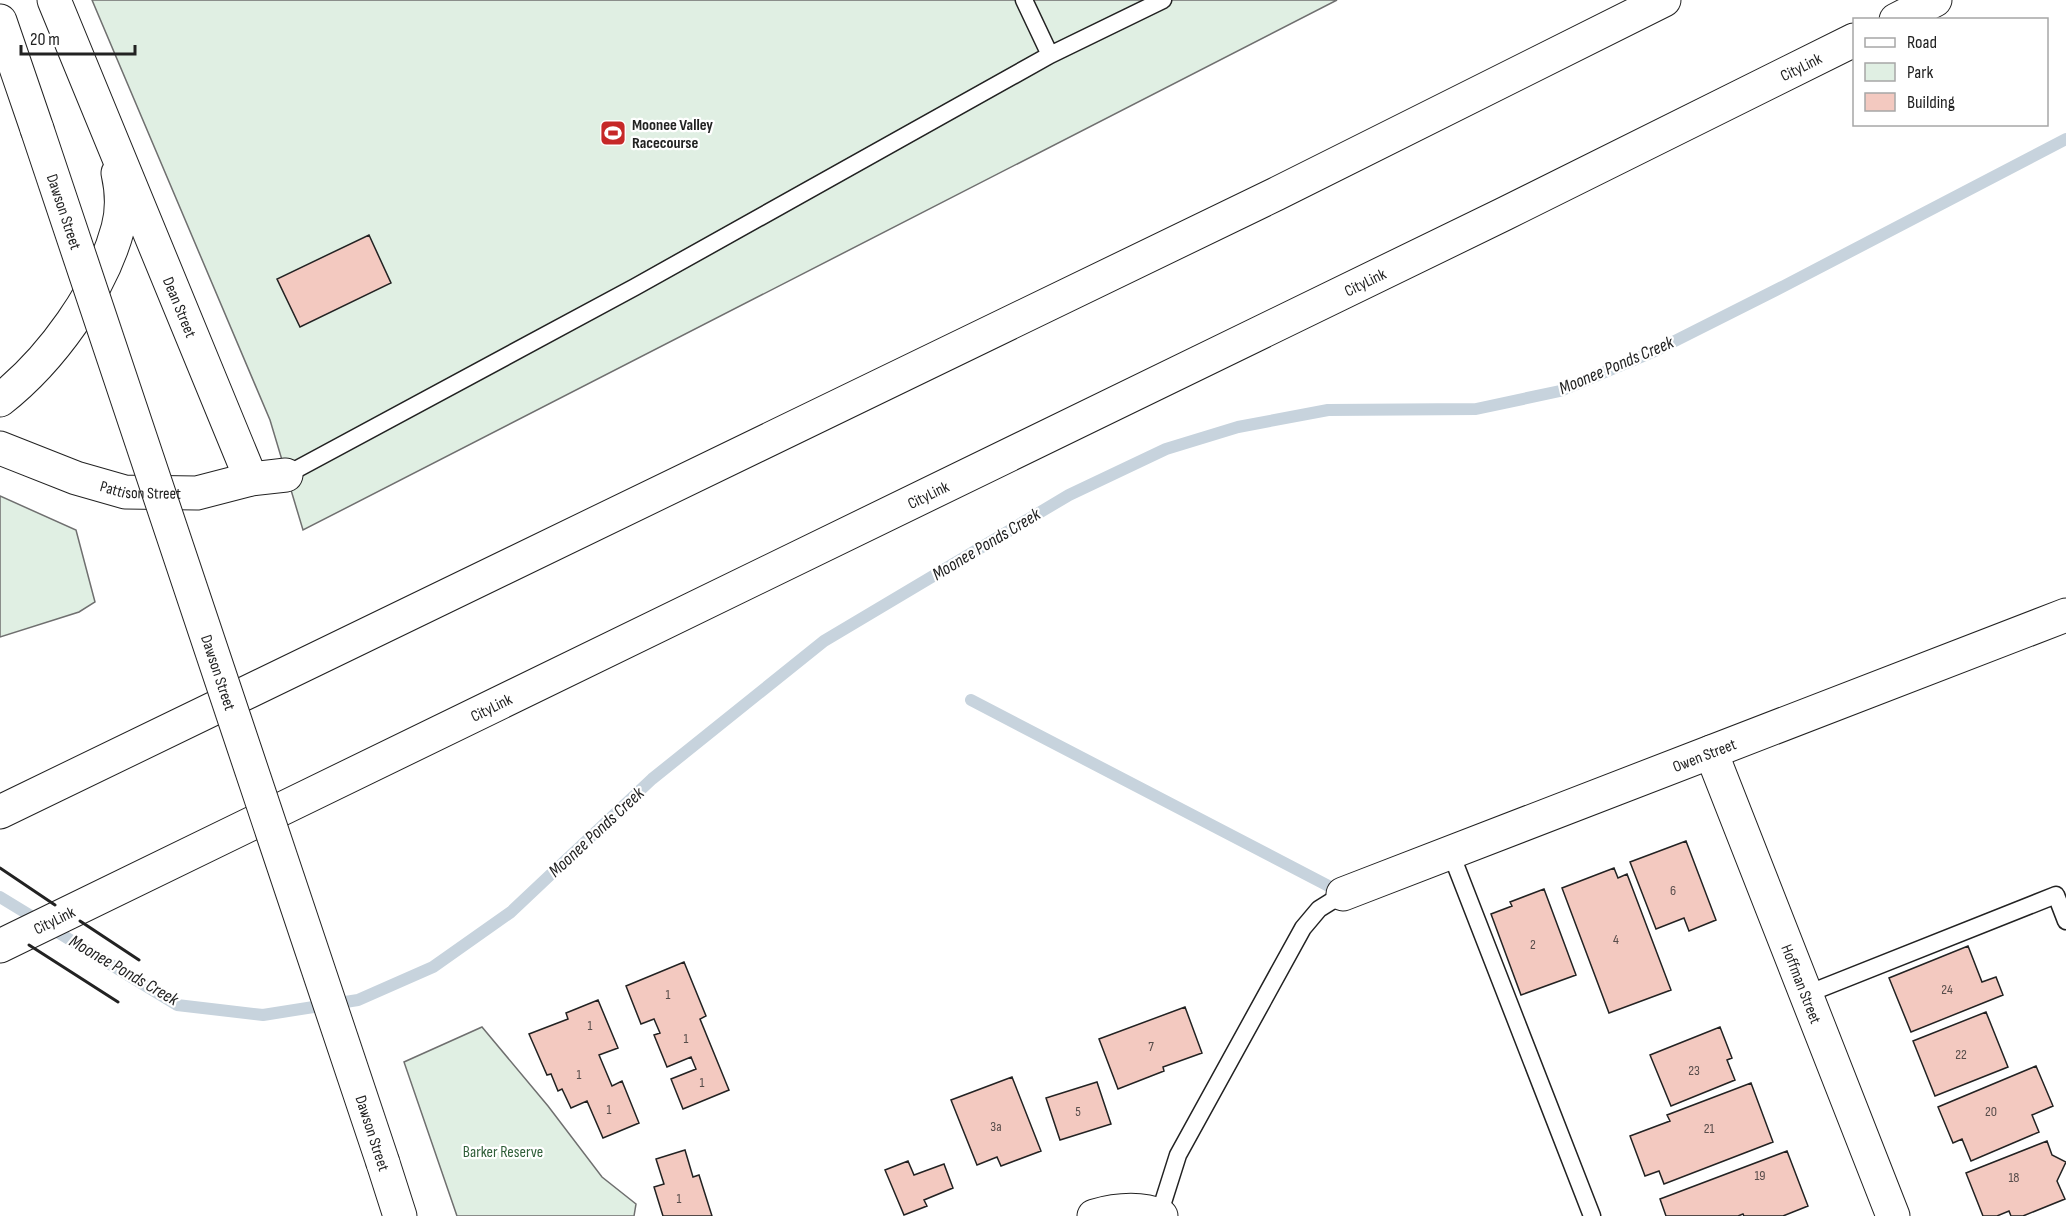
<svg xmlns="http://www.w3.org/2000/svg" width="2066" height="1216" viewBox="0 0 2066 1216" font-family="'Sofia Sans Condensed',sans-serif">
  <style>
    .green { fill: #e0efe3; stroke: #6f6f6f; stroke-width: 1.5 }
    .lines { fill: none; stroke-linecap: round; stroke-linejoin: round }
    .stream { stroke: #c7d3dd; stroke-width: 12 }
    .building { fill: #f3c9c0; stroke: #222; stroke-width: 1.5 }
    .lane-casing { stroke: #222; stroke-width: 19 }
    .street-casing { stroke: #222; stroke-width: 35 }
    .secondary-casing { stroke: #222; stroke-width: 35 }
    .highway-casing { stroke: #222; stroke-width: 35 }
    .lane { stroke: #fff; stroke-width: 16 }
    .street { stroke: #fff; stroke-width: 33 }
    .secondary { stroke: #fff; stroke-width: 33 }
    .highway { stroke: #fff; stroke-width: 33 }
    .secondary-bridge-casing { stroke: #222; stroke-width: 35; stroke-linecap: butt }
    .secondary-bridge { stroke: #fff; stroke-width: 33 }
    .wall { stroke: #222; stroke-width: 3 }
    .labels { text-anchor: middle; stroke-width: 4.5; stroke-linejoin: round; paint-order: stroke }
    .number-label { font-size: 14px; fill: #564c4a }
    .street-label { font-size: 16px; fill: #222; stroke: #fff }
    .poi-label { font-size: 16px; font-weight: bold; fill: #222; stroke: #fff; text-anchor: start }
    .park-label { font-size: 16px; fill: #2f5e38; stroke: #fff }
    .water-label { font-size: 18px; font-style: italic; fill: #222; stroke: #fff }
  </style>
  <rect width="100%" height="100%" fill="#fff"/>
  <path class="green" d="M 92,0 L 1337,0 L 303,530 L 270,420 Z
    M 0,496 L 76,530 L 95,602 L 79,612 L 0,637 Z
    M 482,1027 L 548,1106 L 602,1177 L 636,1204 L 634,1216 L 457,1216 L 404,1062 Z"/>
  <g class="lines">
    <path class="stream" d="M 971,700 L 1342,893
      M 0,897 L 177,1005 L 263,1015 L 358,1000 L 433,967 L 511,912 L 652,779 L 824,641 L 1069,495 L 1166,449 L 1238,427 L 1328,410 L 1476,409 L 1560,391 L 1655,351 L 1784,286 L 2066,139"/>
  </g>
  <path class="building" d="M 369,235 L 391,283 L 300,327 L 277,279 Z
    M 1686,841 L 1716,920 L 1689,931 L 1684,918 L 1656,929 L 1630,862 Z
    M 1614,868 L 1618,878 L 1627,874 L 1671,990 L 1609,1013 L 1562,888 Z
    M 1544,889 L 1576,975 L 1521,995 L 1491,914 L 1512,906 L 1510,902 Z
    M 1968,946 L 1982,982 L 1996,977 L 2003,995 L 1911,1032 L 1889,978 Z
    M 684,962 L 706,1016 L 700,1019 L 729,1090 L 683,1109 L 671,1079 L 696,1069 L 691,1057 L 667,1067 L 654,1035 L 660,1033 L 654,1019 L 641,1024 L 626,986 Z
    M 598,1000 L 618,1048 L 599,1055 L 612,1086 L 622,1081 L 639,1123 L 603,1138 L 587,1101 L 571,1108 L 562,1089 L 558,1091 L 551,1074 L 547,1075 L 529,1034 L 568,1019 L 566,1013 Z
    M 1185,1007 L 1202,1053 L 1163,1067 L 1164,1071 L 1118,1089 L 1099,1039 Z
    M 1986,1012 L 2008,1067 L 1935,1096 L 1913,1041 Z
    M 1720,1027 L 1732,1058 L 1727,1060 L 1735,1080 L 1671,1106 L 1650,1055 Z
    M 2036,1066 L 2053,1106 L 2032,1115 L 2039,1132 L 1971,1161 L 1962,1139 L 1953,1143 L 1938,1107 Z
    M 1012,1077 L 1041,1151 L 1001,1166 L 997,1157 L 977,1165 L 951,1100 Z
    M 1097,1082 L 1111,1124 L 1060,1140 L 1046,1098 Z
    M 1751,1083 L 1773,1142 L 1664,1184 L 1659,1171 L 1645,1176 L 1630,1136 L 1670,1121 L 1667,1115 Z
    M 2047,1141 L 2052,1155 L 2066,1162 L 2057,1181 L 2065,1199 L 2023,1216 L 2011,1216 L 2009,1211 L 1997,1216 L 1983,1216 L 1966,1173 Z
    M 685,1150 L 693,1177 L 699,1175 L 712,1216 L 663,1216 L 654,1187 L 664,1184 L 656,1159 Z
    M 1787,1151 L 1808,1206 L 1783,1216 L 1744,1216 L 1743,1214 L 1738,1216 L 1666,1216 L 1660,1199 Z
    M 908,1161 L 914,1175 L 944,1164 L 953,1188 L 924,1200 L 927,1206 L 904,1215 L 885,1170 Z"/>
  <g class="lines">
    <defs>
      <path id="lane" d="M 1024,0 L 1050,55
        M 286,475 L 635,287 L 1050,55 L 1163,0
        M 1450,851 L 1592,1216
        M 1807,994 L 2056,895 L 2066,921
        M 1159,1215 L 1178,1155 L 1303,928 L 1319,909 L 1343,894"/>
      <g id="street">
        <path id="s1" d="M 54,0 L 251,479"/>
        <path d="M 0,400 C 51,360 101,291 118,228 C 123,210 122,191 118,173"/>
        <path id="s2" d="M 0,448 L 76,478 L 125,492 L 197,493 L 251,479 L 286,475"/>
        <path id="s3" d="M 1711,752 L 1893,1216"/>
        <path id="s4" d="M 1343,894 L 2066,615"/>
        <path d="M 1094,1216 C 1115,1210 1140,1207 1161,1216"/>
      </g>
      <path id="secondary" d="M 0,21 L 37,129
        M 383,1163 L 400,1216"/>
      <g id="highway">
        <path d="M 1896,20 L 1935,0"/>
        <path d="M 0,812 L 1276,194 L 1664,0"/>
        <path id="s5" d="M 0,946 L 1504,214 L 1854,40"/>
      </g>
    </defs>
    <use href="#lane" class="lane-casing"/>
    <use href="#street" class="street-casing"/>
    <use href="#secondary" class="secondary-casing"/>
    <use href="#highway" class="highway-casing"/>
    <use href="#lane" class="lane"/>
    <use href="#street" class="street"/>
    <use href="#secondary" class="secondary"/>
    <use href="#highway" class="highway"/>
    <defs>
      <g id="secondary-bridge">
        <path id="s6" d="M 37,129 L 383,1163"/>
      </g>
    </defs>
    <use href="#secondary-bridge" class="secondary-bridge-casing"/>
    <use href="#secondary-bridge" class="secondary-bridge"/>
    <path class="wall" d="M 0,868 L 55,905
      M 80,921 L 139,960
      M 29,945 L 118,1002"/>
  </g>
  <defs>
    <symbol id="stadium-square" viewBox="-11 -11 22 22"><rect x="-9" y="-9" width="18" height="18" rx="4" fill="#c62828" stroke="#fff"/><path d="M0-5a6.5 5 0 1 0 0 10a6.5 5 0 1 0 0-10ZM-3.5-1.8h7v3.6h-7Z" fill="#fff"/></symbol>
  </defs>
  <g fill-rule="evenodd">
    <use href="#stadium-square" x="598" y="118" width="30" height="30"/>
  </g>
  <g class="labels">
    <g class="number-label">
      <text x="1673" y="895">6</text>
      <text x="1616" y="944">4</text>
      <text x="1533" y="949">2</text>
      <text x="1947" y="994">24</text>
      <text x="668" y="999">1</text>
      <text x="590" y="1030">1</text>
      <text x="686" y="1043">1</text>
      <text x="1151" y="1051">7</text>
      <text x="1961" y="1059">22</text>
      <text x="1694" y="1075">23</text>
      <text x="579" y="1079">1</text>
      <text x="702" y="1087">1</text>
      <text x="609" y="1114">1</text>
      <text x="1078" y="1116">5</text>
      <text x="1991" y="1116">20</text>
      <text x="996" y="1131">3a</text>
      <text x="1709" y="1133">21</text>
      <text x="1760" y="1180">19</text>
      <text x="2014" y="1182">18</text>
      <text x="679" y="1203">1</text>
    </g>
    <g class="street-label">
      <text dy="6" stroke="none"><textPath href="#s5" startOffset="2004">CityLink</textPath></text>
      <text dy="6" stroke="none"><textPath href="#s6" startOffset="87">Dawson Street</textPath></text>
      <text dy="6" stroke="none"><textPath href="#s5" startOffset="1518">CityLink</textPath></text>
      <text dy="6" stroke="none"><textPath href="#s1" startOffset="332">Dean Street</textPath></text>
      <text dy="6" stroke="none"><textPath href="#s2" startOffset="148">Pattison Street</textPath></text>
      <text dy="6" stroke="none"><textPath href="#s5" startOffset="1032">CityLink</textPath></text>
      <text dy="6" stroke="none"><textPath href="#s6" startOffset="573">Dawson Street</textPath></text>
      <text dy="6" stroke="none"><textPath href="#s5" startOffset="546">CityLink</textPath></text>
      <text dy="6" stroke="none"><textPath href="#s4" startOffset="387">Owen Street</textPath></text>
      <text dy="6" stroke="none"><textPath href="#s5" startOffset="60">CityLink</textPath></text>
      <text dy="6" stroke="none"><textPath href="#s3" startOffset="249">Hoffman Street</textPath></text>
      <text transform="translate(373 1133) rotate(72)" y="6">Dawson Street</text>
    </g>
    <g class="poi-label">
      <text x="632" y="130">Moonee Valley<tspan x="632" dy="18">Racecourse</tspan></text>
    </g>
    <g class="park-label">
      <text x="503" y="1157">Barker Reserve</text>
    </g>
    <g class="water-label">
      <text transform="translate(1616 365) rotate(-23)" y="6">Moonee Ponds Creek</text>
      <text transform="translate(986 544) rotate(-31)" y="6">Moonee Ponds Creek</text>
      <text transform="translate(596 832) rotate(-43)" y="6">Moonee Ponds Creek</text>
      <text transform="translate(124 970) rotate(30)" y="6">Moonee Ponds Creek</text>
    </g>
  </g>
  <rect x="1853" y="18" width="195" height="108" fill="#ffffff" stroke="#a7a7a7" stroke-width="1.5"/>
  <rect x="1865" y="38" width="30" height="9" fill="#ffffff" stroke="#a7a7a7" stroke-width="1.5"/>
  <text x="1907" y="48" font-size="18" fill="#222222">Road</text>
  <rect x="1865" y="63" width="30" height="18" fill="#e0efe3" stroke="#a7a7a7" stroke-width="1.5"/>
  <text x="1907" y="78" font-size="18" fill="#222222">Park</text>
  <rect x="1865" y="93" width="30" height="18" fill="#f3c9c0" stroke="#a7a7a7" stroke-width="1.5"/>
  <text x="1907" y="108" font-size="18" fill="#222222">Building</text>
  <path d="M21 45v9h114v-9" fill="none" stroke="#222222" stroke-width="3"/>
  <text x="30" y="45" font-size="18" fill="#222222" stroke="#ffffff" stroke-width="4.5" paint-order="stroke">20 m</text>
</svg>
